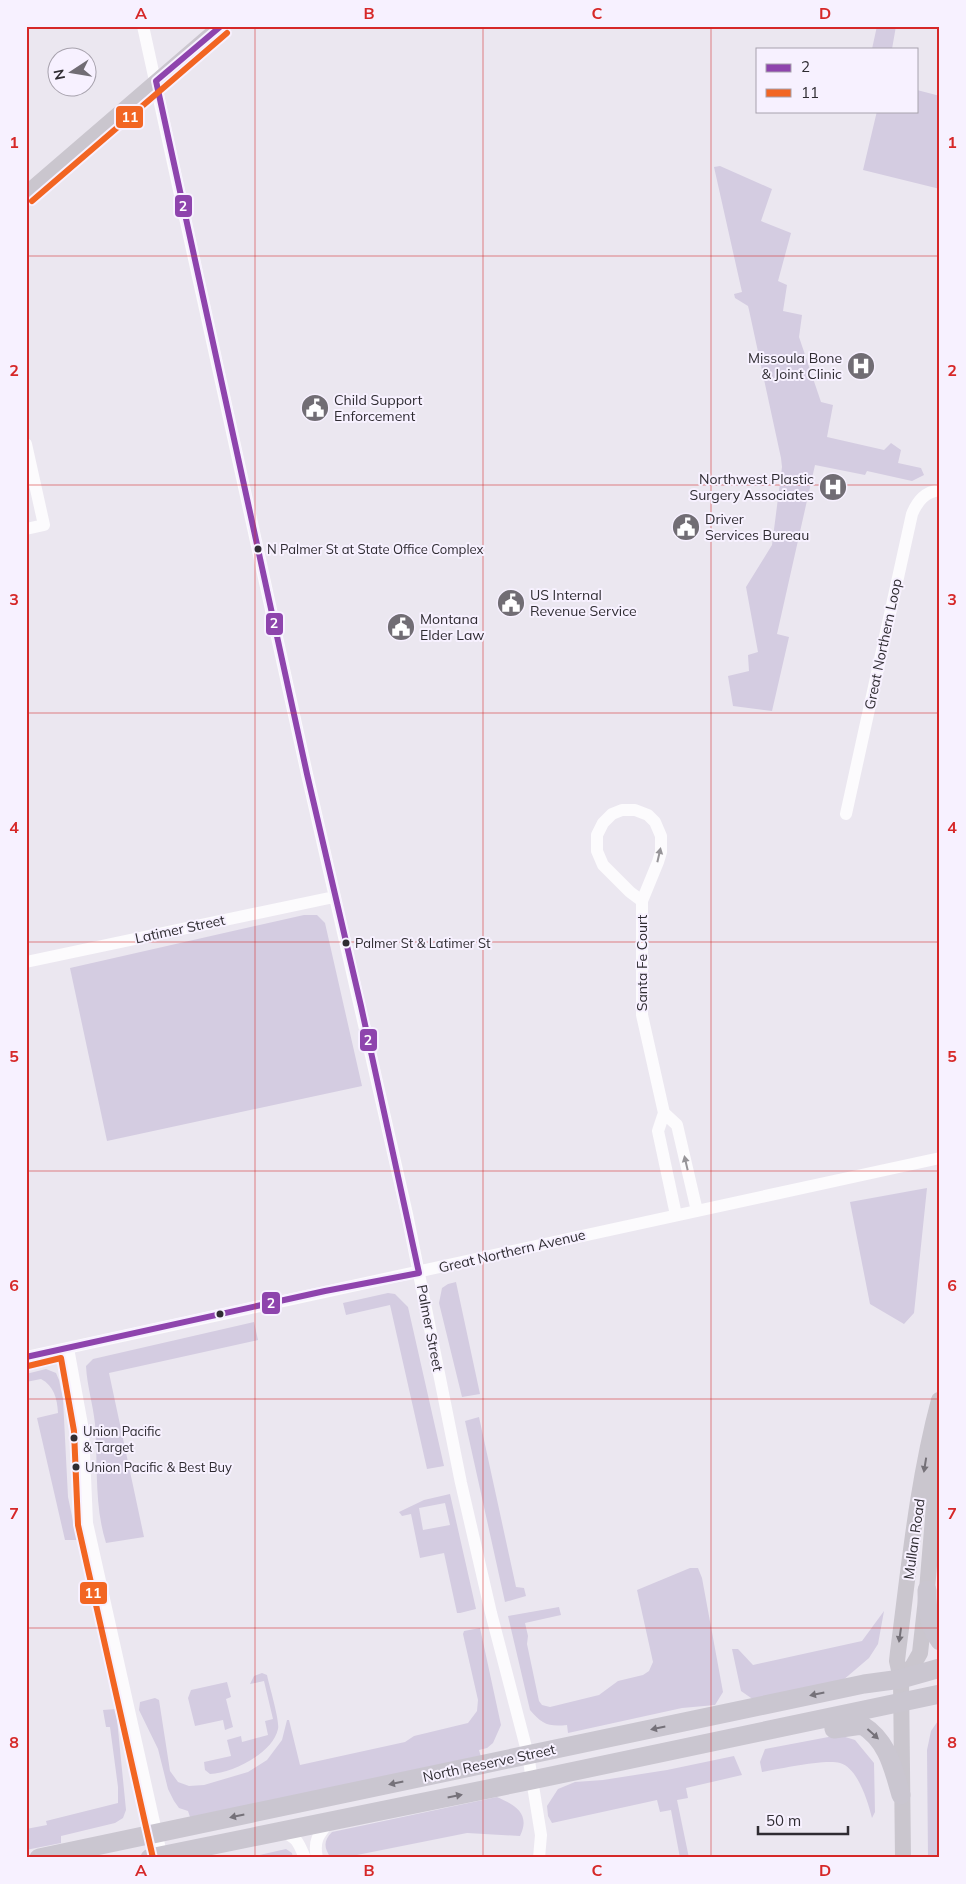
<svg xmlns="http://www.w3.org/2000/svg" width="966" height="1884" viewBox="0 0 966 1884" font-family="Mulish,sans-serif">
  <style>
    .green { fill: #d4cce1; fill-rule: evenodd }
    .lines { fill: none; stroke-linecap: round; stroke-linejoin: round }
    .minor { stroke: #fcfbfd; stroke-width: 12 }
    .major { stroke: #cac6ce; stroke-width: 16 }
    .highway { stroke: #cac6d0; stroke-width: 19 }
    .bus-1-casing { stroke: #f7f1ff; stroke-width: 10 }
    .bus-2-casing { stroke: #f7f1ff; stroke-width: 10 }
    .bus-1 { stroke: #8e44ad; stroke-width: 6 }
    .bus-2 { stroke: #f26522; stroke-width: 6 }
    .oneway { fill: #969498 }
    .oneway2 { fill: #757178 }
    .oneway3 { fill: #757179 }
    .grid { fill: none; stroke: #d62828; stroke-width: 1; stroke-opacity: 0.55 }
    .bus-dot { fill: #2f2c32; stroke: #f7f1ff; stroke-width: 2 }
    .labels { text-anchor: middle; stroke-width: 4; stroke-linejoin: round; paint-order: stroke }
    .bus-label { font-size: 13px; fill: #2f2c32; stroke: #f7f1ff; text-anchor: start }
    .poi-label { font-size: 14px; fill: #2f2c32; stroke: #f7f1ff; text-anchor: start }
    .street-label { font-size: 14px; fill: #2f2c32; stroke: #f7f1ff }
    .line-badge { stroke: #f7f1ff; stroke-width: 2 }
    .badge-label { font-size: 14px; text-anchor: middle; font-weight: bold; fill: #fff }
    .neatline { fill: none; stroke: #d62828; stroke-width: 2 }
    .grid-label { font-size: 16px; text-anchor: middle; font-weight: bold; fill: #d62828 }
  </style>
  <rect width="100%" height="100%" fill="#ebe7f0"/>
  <path class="green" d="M 877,26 L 896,26 L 892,49 L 872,49 Z
    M 917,90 L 940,96 L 940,189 L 863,170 L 877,111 L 917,111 Z
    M 720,166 L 772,189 L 761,221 L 791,233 L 778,281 L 787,285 L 783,311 L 802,315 L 799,337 L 821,402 L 833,405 L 827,437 L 884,450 L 891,443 L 901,450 L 898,463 L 921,468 L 924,475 L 912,481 L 867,471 L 865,475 L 815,465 L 777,634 L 789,637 L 772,711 L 733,706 L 728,676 L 749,671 L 748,655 L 758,652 L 746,587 L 772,545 L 782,467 L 781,458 L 749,310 L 748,306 L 735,298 L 734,294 L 742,292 L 714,167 Z
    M 304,915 L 317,915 L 325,923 L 362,1086 L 107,1141 L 70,968 Z
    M 927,1188 L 914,1313 L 904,1324 L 870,1304 L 850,1202 Z
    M 456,1282 L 480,1394 L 462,1397 L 439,1303 L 442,1288 L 448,1284 Z
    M 388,1293 L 395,1294 L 408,1307 L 444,1466 L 427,1469 L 390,1305 L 346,1315 L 343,1303 Z
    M 254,1322 L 258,1340 L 109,1373 L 144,1537 L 106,1543 C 94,1505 98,1463 95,1424 C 93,1404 87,1386 86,1366 L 93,1359 Z
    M 46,1369 L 56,1373 L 59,1380 L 63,1399 L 68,1497 L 77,1540 L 65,1540 L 37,1418 L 58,1413 C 57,1398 54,1386 41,1379 L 26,1382 L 26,1374 Z
    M 479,1417 L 516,1587 L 524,1588 L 526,1596 L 505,1602 L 465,1421 Z
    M 450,1494 L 476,1609 L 460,1613 L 457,1613 L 444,1553 L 420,1558 L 411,1514 L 402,1516 L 399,1512 L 424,1500 ZM 445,1503 L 450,1525 L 423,1530 L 419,1508 Z
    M 690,1568 L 698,1568 L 702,1578 L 723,1692 L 715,1705 L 682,1708 L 568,1733 L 567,1725 C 548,1727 542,1724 530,1710 L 508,1616 L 559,1607 L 561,1615 L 525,1623 L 528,1636 L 527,1644 L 539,1701 L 542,1705 L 550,1707 L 599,1695 L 618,1681 L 643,1675 L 649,1671 L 653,1662 L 637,1590 Z
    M 884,1611 L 878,1644 L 869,1658 L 842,1681 L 754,1700 L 741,1691 L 732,1649 L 738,1649 L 753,1665 L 862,1641 Z
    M 480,1628 L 501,1725 L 493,1743 L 487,1748 L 479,1750 L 481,1757 L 190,1817 L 188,1811 L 179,1808 L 174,1801 L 168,1789 L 158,1749 L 139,1710 L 140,1702 L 155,1698 L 159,1700 L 170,1771 L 178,1782 L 189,1786 L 204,1785 L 248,1772 L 267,1760 L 282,1740 L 287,1720 L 289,1720 L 300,1765 L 405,1742 L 414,1736 L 468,1723 L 477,1711 L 478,1700 L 463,1634 L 464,1631 Z
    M 262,1673 L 267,1675 C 269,1685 280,1721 278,1729 C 273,1753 233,1773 210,1774 L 205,1770 L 204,1762 L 231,1756 L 227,1740 L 241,1736 L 242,1742 L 268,1735 L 265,1721 L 273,1719 L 264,1681 L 250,1684 L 254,1676 Z
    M 227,1682 L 231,1697 L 226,1699 L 233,1727 L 225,1730 L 223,1720 L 195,1726 L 188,1698 L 191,1690 Z
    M 116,1709 L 126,1810 L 123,1818 L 115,1823 L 61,1836 L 61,1843 L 26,1850 L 26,1829 L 47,1825 L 46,1821 L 118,1803 L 118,1787 L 110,1727 L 106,1727 L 103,1710 Z
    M 940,1718 L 940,1858 L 928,1858 L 927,1750 L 931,1731 Z
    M 839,1735 L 855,1740 L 874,1763 L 875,1812 L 872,1818 C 868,1802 858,1768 840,1763 C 824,1759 780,1769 762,1772 L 760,1762 L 765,1749 Z
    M 734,1756 L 742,1775 L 686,1788 L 688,1798 L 677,1800 L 689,1858 L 680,1858 L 671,1810 L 660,1812 L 657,1800 L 552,1823 L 548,1816 L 547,1806 L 558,1789 L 575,1782 L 603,1780 L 667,1770 Z
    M 497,1797 C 515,1805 531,1814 520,1836 L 467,1833 L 357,1855 L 358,1858 L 331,1858 C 324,1848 323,1841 332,1832 Z
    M 286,1849 L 292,1853 L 293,1858 L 246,1858 Z"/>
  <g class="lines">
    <path class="minor" d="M 143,26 L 307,774 L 407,1214 L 461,1483 L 491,1613 L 528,1755 L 541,1835 L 539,1858
      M 26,444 L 44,525 L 26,529
      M 846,814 L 912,514 C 918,500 925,492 940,490
      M 642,901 L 630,892 L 603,865 L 597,851 L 597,835 L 603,823 L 612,814 L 622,810 L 635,810 L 648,815 L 655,822 L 661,836 L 661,852 L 658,862 L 642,901 L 642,1015 L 664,1113 L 658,1131 L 676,1215
      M 26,962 L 334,897
      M 664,1113 L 677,1125 L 697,1211
      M 68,1348 L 83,1430 L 87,1523 L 162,1858
      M 26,1357 L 940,1158
      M 280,1831 C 297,1837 298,1841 305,1858
      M 317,1858 C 313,1840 319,1834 330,1821"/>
    <path class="major" d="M 26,194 L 221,26
      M 901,1679 L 912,1667 L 920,1653 L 927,1590 L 940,1433
      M 903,1858 L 901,1679 L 897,1661 L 898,1652 C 909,1568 917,1482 939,1400"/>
    <path class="highway" d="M 927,1590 C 927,1609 928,1625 940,1641
      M 834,1729 L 862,1725 C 888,1741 893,1768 901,1795
      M 39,1858 L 864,1684 L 901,1679 L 940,1668
      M 150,1858 L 532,1780 L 940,1694"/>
    <defs>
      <path id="bus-1" d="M 26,1357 L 325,1291 L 419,1273 L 361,1006 L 307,774 L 156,81 L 221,26"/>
      <path id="bus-2" d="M 32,201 L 227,33
        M 28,1366 L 61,1358 L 74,1431 L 78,1525 L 153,1858"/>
    </defs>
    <use href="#bus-1" class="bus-1-casing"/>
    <use href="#bus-2" class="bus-2-casing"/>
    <use href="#bus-1" class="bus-1"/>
    <use href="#bus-2" class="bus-2"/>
  </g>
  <defs><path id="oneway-solid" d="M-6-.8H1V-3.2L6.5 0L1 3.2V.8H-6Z" transform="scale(1.25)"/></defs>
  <g class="oneway">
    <use href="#oneway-solid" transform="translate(659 855) rotate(-77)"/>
    <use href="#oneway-solid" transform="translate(686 1163) rotate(-103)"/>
  </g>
  <g class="oneway2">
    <use href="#oneway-solid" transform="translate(925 1465) rotate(99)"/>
    <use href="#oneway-solid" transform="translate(900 1635) rotate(98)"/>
  </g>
  <g class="oneway3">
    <use href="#oneway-solid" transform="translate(817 1694) rotate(168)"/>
    <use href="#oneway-solid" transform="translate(658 1728) rotate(168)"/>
    <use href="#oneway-solid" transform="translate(873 1734) rotate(42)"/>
    <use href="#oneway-solid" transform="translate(396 1783) rotate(168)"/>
    <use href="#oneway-solid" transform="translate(455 1796) rotate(-11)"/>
    <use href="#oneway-solid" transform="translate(237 1816) rotate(168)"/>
  </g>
  <path class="grid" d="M 255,26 L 255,1858M 483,26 L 483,1858M 711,26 L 711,1858M 26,256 L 940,256M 26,485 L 940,485M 26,713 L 940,713M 26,942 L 940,942M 26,1171 L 940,1171M 26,1399 L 940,1399M 26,1628 L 940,1628"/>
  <defs>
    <symbol id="hospital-disc" viewBox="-11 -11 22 22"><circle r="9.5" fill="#716d74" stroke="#f7f1ff"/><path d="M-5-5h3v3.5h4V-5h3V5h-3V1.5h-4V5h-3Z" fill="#fff"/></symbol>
    <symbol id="civic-disc" viewBox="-11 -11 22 22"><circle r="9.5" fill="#716d74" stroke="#f7f1ff"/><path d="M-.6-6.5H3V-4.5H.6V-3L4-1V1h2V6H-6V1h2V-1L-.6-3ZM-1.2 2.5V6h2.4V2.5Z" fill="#fff"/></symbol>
  </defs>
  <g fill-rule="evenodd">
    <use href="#hospital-disc" x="845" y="350" width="32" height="32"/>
    <use href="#civic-disc" x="299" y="392" width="32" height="32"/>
    <use href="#hospital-disc" x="817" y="471" width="32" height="32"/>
    <use href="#civic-disc" x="670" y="511" width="32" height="32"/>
    <use href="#civic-disc" x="495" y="587" width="32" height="32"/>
    <use href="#civic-disc" x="385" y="611" width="32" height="32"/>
  </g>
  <g class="bus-dot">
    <circle cx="258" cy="549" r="4.5"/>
    <circle cx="346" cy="943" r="4.5"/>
    <circle cx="220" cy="1314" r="4.5"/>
    <circle cx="74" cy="1438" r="4.5"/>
    <circle cx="76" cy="1467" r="4.5"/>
  </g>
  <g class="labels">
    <g class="bus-label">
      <text x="267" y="554">N Palmer St at State Office Complex</text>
      <text x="355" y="948">Palmer St &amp; Latimer St</text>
      <text x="83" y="1436">Union Pacific<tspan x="83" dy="16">&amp; Target</tspan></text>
      <text x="85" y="1472">Union Pacific &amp; Best Buy</text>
    </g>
    <g class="poi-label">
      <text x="842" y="363" text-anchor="end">Missoula Bone<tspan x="842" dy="16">&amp; Joint Clinic</tspan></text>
      <text x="334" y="405">Child Support<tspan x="334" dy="16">Enforcement</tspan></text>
      <text x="814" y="484" text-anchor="end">Northwest Plastic<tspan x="814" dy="16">Surgery Associates</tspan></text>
      <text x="705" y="524">Driver<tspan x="705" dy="16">Services Bureau</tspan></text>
      <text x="530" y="600">US Internal<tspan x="530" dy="16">Revenue Service</tspan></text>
      <text x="420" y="624">Montana<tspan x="420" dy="16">Elder Law</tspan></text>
    </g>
    <g class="street-label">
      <text transform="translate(883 644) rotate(-78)" y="5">Great Northern Loop</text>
      <text transform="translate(180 929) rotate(-12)" y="5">Latimer Street</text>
      <text transform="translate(642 963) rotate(-90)" y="5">Santa Fe Court</text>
      <text transform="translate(512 1251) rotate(-13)" y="5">Great Northern Avenue</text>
      <text transform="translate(430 1328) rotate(79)" y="5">Palmer Street</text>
      <text transform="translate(914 1539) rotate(-82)" y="5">Mullan Road</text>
      <text transform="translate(489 1763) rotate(-12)" y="5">North Reserve Street</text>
    </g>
  </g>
  <g class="line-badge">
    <rect x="115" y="105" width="29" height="24" rx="5" fill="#f26522"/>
    <rect x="174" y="194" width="19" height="24" rx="5" fill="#8e44ad"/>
    <rect x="265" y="612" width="19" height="24" rx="5" fill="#8e44ad"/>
    <rect x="359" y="1028" width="19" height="24" rx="5" fill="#8e44ad"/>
    <rect x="261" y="1291" width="20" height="24" rx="5" fill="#8e44ad"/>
    <rect x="79" y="1581" width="29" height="24" rx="5" fill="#f26522"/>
  </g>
  <g class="badge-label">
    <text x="130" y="122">11</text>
    <text x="183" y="211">2</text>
    <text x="274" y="628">2</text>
    <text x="368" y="1045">2</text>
    <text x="271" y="1308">2</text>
    <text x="93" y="1598">11</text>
  </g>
  <rect width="966" height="1884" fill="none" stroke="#f7f1ff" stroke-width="55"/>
  <rect x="756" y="48" width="162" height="65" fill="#f7f1ff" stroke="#a7a2ad"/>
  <rect x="766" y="64" width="25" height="8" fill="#8e44ad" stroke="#a7a2ad"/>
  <text x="801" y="72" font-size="15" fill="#2f2c32">2</text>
  <rect x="766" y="89" width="25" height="8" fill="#f26522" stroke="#a7a2ad"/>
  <text x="801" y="98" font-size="15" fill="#2f2c32">11</text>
  <g transform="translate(72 72) rotate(258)"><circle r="24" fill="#f7f1ff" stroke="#a7a2ad"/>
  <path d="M0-4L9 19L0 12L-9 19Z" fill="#716d74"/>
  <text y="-8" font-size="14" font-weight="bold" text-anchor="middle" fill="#2f2c32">N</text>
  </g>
  <path d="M758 1826v8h90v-8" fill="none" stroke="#2f2c32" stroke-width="2.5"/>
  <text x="766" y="1826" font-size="15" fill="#2f2c32" stroke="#f7f1ff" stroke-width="4" paint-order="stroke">50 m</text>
  <rect x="28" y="28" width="910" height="1828" class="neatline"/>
  <g class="grid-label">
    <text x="141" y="19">A</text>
    <text x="369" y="19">B</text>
    <text x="597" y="19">C</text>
    <text x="825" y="19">D</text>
    <text x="14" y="148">1</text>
    <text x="952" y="148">1</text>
    <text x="14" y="376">2</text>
    <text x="952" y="376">2</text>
    <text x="14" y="605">3</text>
    <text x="952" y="605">3</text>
    <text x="14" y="833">4</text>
    <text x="952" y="833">4</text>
    <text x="14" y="1062">5</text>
    <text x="952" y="1062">5</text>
    <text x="14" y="1291">6</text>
    <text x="952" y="1291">6</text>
    <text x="14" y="1519">7</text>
    <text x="952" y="1519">7</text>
    <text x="14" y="1748">8</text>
    <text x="952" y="1748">8</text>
    <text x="141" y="1876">A</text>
    <text x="369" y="1876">B</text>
    <text x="597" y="1876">C</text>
    <text x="825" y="1876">D</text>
  </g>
</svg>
